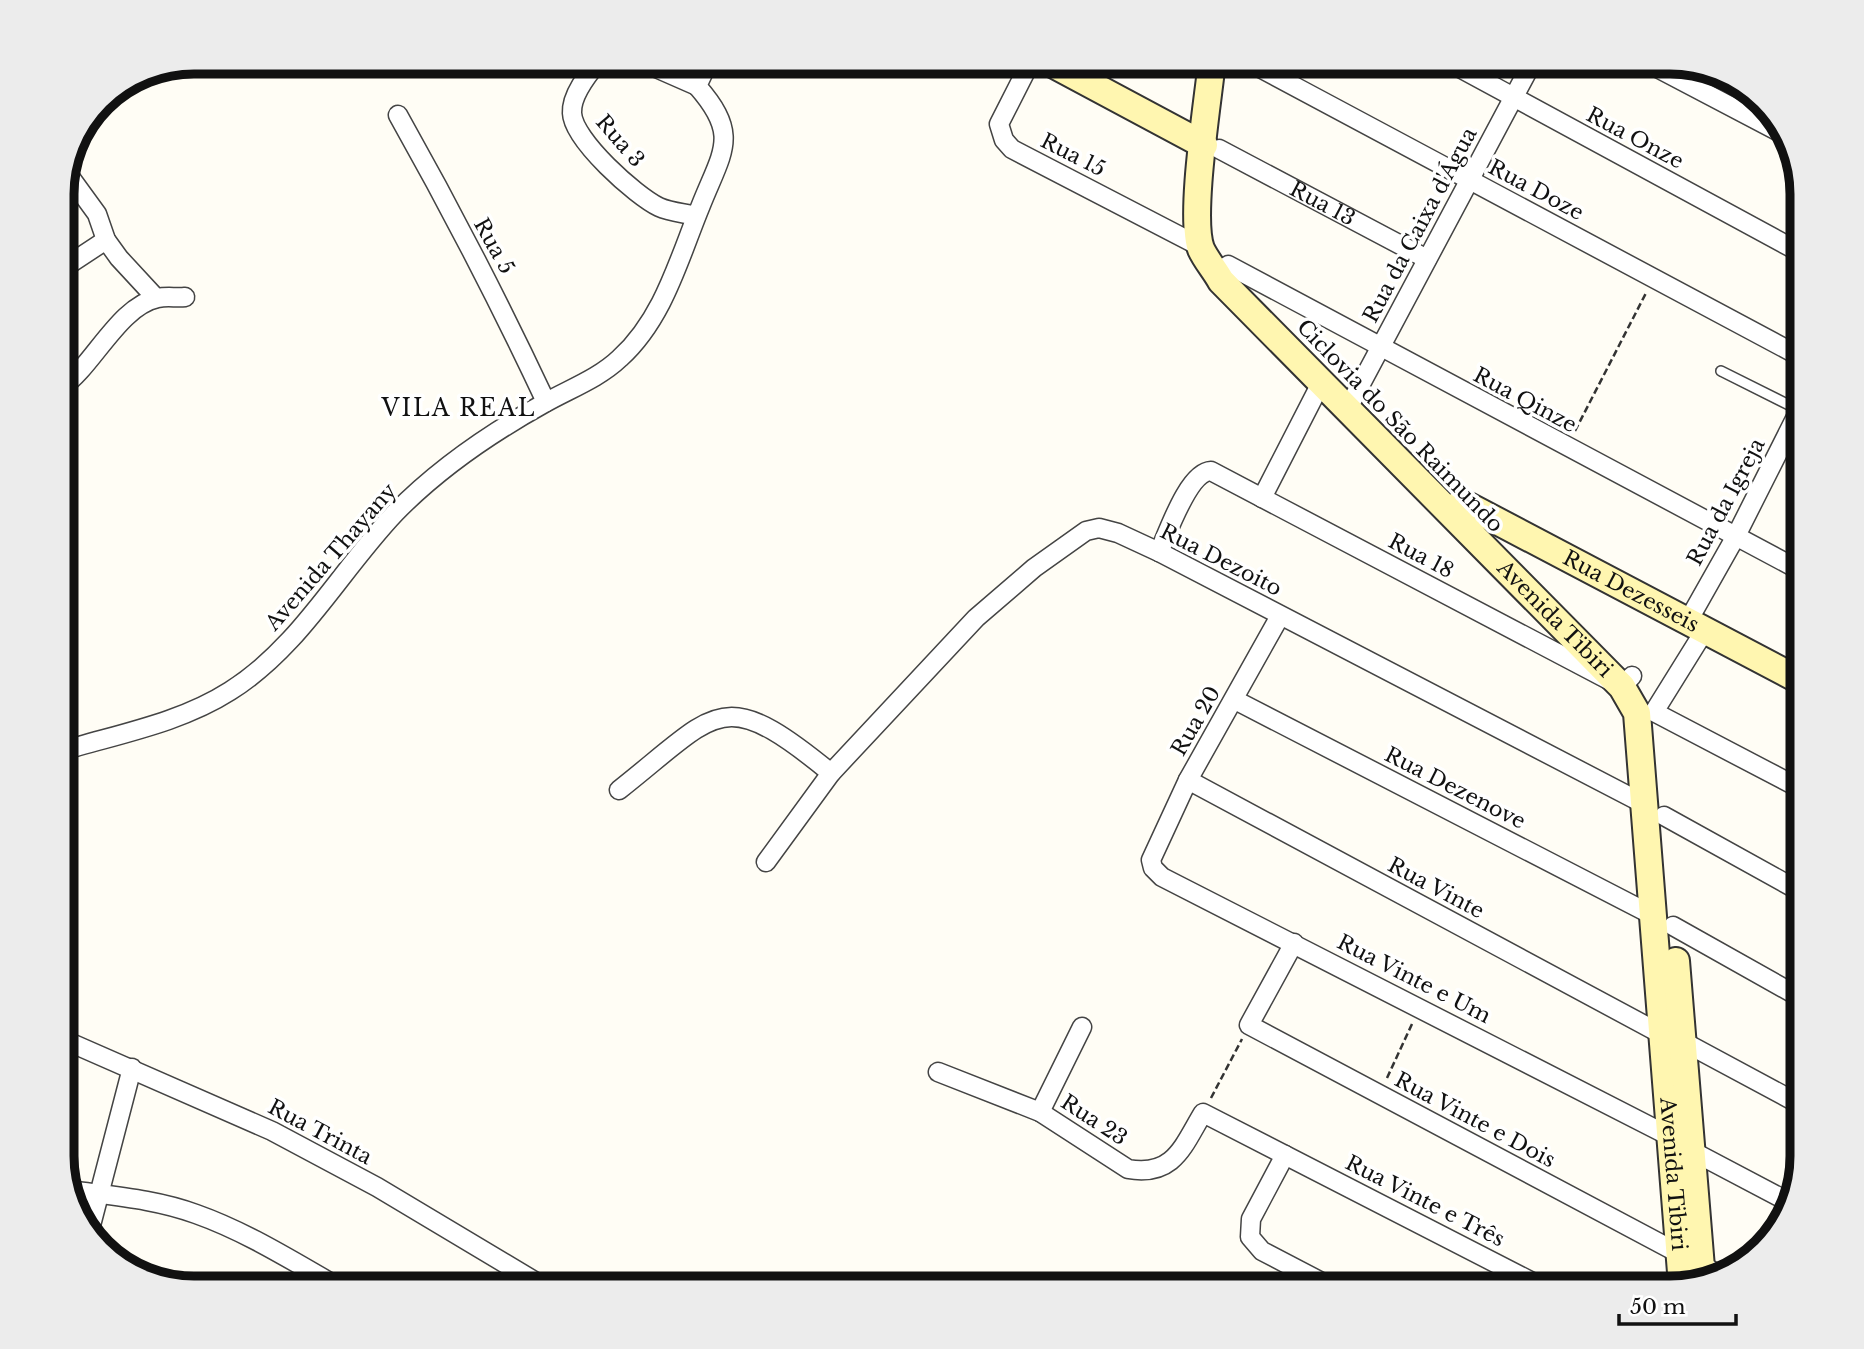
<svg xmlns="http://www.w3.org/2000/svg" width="1864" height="1349" viewBox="0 0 1864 1349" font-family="'Libre Baskerville',serif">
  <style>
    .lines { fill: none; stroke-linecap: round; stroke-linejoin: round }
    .lane-casing { stroke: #444; stroke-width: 12 }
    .street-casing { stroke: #444; stroke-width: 21 }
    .secondary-casing { stroke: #333; stroke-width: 30 }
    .path { stroke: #333; stroke-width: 2.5; stroke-dasharray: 7 3.5; stroke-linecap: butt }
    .lane { stroke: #fff; stroke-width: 9 }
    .street { stroke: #fff; stroke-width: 18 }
    .secondary { stroke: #fff6b0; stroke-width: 26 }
    .labels { text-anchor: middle; stroke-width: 7; stroke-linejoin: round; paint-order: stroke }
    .street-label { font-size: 21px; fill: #111; stroke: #fff }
    .neighbourhood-label { font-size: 23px; letter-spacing: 2px; fill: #111; stroke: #fff }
    .rim { fill: none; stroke: #111; stroke-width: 9 }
  </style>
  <rect width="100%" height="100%" fill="#fffdf5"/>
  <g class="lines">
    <defs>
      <path id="lane" d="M 1721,371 L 1799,410"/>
      <g id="street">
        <path d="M 599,61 C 588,74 571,95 572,113 C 573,140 636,196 659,207 C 670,212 684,213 696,216"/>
        <path d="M 640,61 L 697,86"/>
        <path d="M 1031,61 L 999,124 L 1004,140 L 1012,149 L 1201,247"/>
        <path d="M 1247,61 L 1803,358"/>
        <path d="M 1447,61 L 1803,254"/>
        <path d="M 1644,61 L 1789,137"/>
        <path d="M 398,115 C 451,209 500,304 546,402"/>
        <path id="s1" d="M 1219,149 L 1427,259"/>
        <path d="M 65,170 L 97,214 L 106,240 L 119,258 L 156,298"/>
        <path d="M 1228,265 L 1803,572"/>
        <path d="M 62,269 L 106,240"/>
        <path d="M 62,387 C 93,366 119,306 158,298 C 166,296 177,298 185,297"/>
        <path d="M 1347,410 L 1533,61"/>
        <path d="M 1262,498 L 1321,383"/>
        <path d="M 1159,552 C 1168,533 1188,472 1211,471 L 1622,687 L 1632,676"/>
        <path d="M 1280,616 L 1188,780 L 1151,860 L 1153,868 L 1162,877 L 1671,1137"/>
        <path d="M 1688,621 L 1736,536 L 1803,403"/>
        <path d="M 1705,630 L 1654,712 L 1803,790"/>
        <path d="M 1235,700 L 1654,916"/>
        <path d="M 62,751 C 118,734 180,723 230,691 C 300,647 339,572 395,513 C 438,469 489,434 543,404 C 569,389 598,379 620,358 C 664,318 679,258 701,205 C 723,150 740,135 697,86 L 709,61"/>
        <path d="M 1188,780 L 1663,1035"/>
        <path d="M 619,790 C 719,711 721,683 831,773"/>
        <path d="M 1664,816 L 1803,893"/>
        <path d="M 766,862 L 831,773 L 976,618 L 1034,568 L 1086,531 L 1099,528 L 1118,533 L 1159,552 L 1646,805"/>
        <path d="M 1673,926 L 1803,999"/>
        <path d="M 1294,943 L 1249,1025 L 1680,1254"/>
        <path d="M 62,1039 L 272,1131 L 377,1187 L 546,1288"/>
        <path d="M 1682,1041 L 1803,1106"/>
        <path d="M 938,1072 L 1040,1112 L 1128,1169 C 1174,1177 1183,1146 1203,1113 L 1544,1288"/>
        <path d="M 1040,1112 L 1082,1027"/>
        <path d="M 1692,1151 L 1787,1201"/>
        <path d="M 1285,1155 L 1251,1219 L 1250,1237 L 1262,1251 L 1333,1288"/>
        <path d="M 69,1190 C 112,1196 156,1199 196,1214 C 247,1232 294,1262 340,1288"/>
        <path d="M 89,1233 L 132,1068"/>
        <path d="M 1701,1265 L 1722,1276"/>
      </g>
      <g id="secondary">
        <path d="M 1047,61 L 1204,145"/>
        <path id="s2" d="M 1212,61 C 1208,101 1189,217 1201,249 C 1206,260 1215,270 1221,281 L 1622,687 L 1637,713 L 1682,1285"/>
        <path id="s3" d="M 1461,502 L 1803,682"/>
        <path d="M 1676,961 L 1702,1280"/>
      </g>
    </defs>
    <use href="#lane" class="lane-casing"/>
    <use href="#street" class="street-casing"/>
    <use href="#secondary" class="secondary-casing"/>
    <path class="path" d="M 1575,431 L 1646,293
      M 1387,1078 L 1412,1024
      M 1211,1098 L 1242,1039"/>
    <use href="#lane" class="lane"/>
    <use href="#street" class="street"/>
    <use href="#secondary" class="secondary"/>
  </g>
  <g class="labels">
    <g class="street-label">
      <text transform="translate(1635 138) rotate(28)" y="7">Rua Onze</text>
      <text transform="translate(620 141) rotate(49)" y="7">Rua 3</text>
      <text transform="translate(1073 155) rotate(27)" y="7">Rua 15</text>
      <text transform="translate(1536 190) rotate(28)" y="7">Rua Doze</text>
      <text dy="7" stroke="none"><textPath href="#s1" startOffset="117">Rua 13</textPath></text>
      <text transform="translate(1420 225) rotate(-62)" y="7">Rua da Caixa d'Água</text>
      <text transform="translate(494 246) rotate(61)" y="7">Rua 5</text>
      <text transform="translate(1525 400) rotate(28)" y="7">Rua Qinze</text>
      <text transform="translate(1400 426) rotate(46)" y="7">Ciclovia do São Raimundo</text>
      <text transform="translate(1726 502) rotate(-62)" y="7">Rua da Igreja</text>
      <text transform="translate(1421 556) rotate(28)" y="7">Rua 18</text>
      <text transform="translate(331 557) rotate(-49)" y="7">Avenida Thayany</text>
      <text transform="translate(1221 560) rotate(27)" y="7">Rua Dezoito</text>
      <text dy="7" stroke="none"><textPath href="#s3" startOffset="192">Rua Dezesseis</textPath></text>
      <text dy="7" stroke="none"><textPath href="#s2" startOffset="702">Avenida Tibiri</textPath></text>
      <text transform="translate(1196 721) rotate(-60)" y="7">Rua 20</text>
      <text transform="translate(1455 788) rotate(27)" y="7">Rua Dezenove</text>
      <text transform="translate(1436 888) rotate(28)" y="7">Rua Vinte</text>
      <text transform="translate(1414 979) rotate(27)" y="7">Rua Vinte e Um</text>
      <text transform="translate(1094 1120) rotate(33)" y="7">Rua 23</text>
      <text transform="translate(1475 1120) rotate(28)" y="7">Rua Vinte e Dois</text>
      <text transform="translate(320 1132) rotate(28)" y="7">Rua Trinta</text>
      <text dy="7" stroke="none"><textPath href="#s2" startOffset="1290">Avenida Tibiri</textPath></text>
      <text transform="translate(1425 1201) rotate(27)" y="7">Rua Vinte e Três</text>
    </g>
    <g class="neighbourhood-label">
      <text x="459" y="416">VILA REAL</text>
    </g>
  </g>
  <path d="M0 0H1864V1349H0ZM194 74H1670A120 120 0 0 1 1790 194V1156A120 120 0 0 1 1670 1276H194A120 120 0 0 1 74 1156V194A120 120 0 0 1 194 74Z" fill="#ececec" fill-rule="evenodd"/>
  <path class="rim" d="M194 74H1670A120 120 0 0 1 1790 194V1156A120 120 0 0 1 1670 1276H194A120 120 0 0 1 74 1156V194A120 120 0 0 1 194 74Z"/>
  <path d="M1619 1314v10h117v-10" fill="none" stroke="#111111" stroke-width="3.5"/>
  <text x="1630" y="1314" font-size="21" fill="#111111" stroke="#ffffff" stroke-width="5" paint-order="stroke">50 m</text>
</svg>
